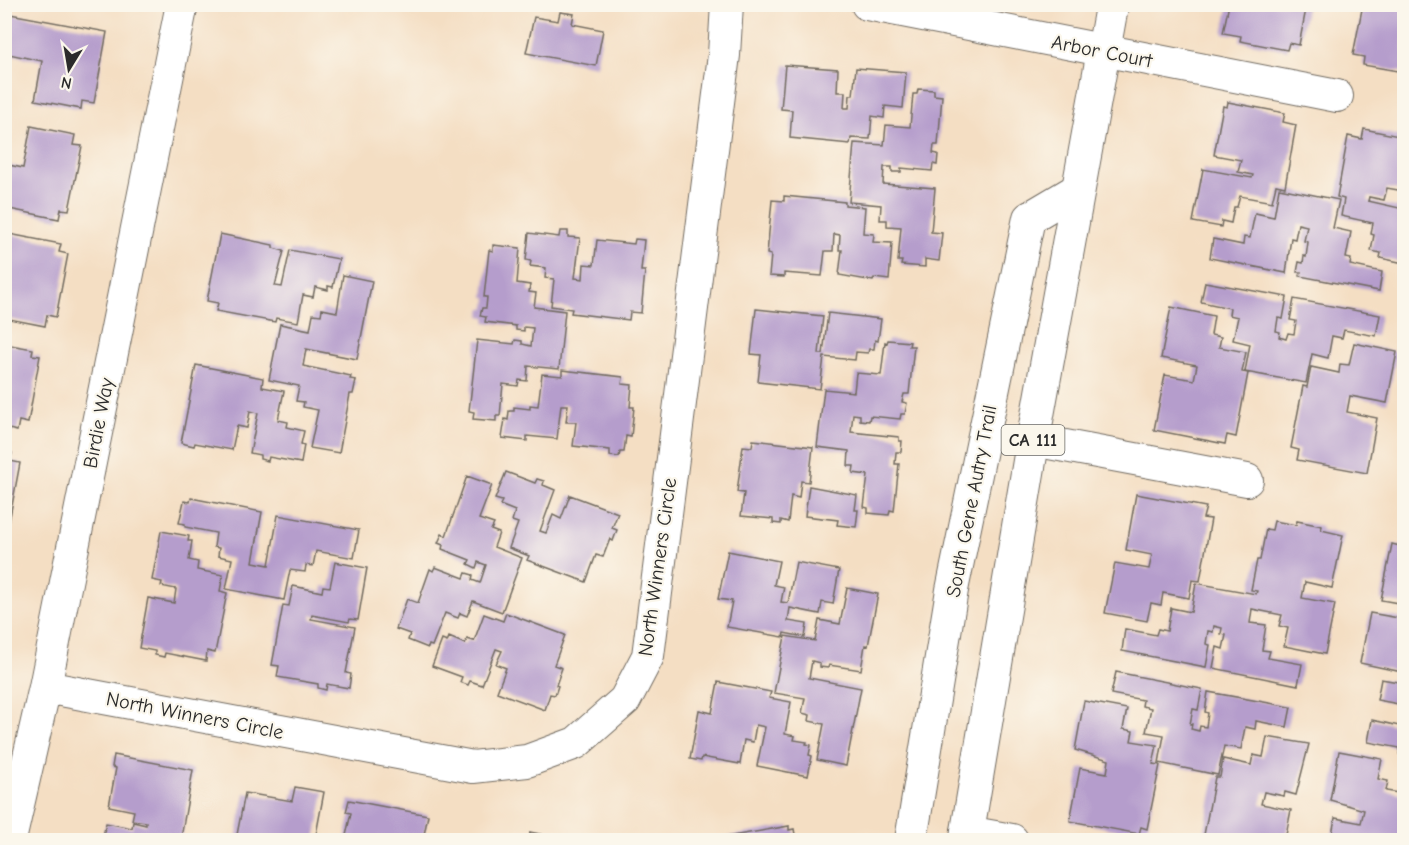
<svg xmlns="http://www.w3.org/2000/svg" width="1409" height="845" viewBox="0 0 1409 845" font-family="'Comic Neue',sans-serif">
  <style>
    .building { fill: #b59dcc }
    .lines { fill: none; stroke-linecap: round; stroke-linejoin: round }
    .street-casing { stroke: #716a60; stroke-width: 34 }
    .primary-casing { stroke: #716a60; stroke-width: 35 }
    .street { stroke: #fff; stroke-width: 32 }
    .primary { stroke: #fff; stroke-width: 33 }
    .labels { text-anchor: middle; stroke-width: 4.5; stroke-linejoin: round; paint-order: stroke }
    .shield { fill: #fbf7ec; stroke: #696865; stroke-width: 1.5 }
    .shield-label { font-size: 18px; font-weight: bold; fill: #2b2b2b }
    .street-label { font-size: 20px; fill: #2b2b2b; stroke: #fbf7ec }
  </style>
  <rect width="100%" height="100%" fill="#fbf7ec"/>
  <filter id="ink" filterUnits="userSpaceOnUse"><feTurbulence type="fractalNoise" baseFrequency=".0167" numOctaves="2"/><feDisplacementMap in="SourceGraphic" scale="12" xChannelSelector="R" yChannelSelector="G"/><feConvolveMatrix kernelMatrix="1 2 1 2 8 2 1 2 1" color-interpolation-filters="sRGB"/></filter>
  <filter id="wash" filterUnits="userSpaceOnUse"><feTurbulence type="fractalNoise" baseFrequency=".008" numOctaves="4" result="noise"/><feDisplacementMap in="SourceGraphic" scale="24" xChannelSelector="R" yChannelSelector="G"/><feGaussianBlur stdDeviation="1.35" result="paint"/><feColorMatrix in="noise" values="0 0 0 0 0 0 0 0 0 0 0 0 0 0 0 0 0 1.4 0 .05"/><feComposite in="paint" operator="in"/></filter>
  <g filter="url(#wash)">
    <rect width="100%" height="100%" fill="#f4dec3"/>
    <g id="blocks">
      <path class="building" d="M 438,4 L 466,4 L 466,9 Z
        M 1229,4 L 1307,4 L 1299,45 L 1289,43 L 1287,50 L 1240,41 L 1241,36 L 1223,33 Z
        M 1363,4 L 1404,5 L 1404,72 L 1363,65 L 1364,57 L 1353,55 Z
        M 560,12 L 574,14 L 572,24 L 603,30 L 596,66 L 526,53 L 534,17 L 558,21 Z
        M 10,14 L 107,32 L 94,103 L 82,101 L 81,109 L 35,100 L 42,61 L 4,53 L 4,42 Z
        M 785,65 L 838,69 L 837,92 L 845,92 L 844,108 L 849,108 L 850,95 L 853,95 L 856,68 L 906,72 L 903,108 L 885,106 L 884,118 L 872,116 L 870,139 L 851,138 L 850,144 L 790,138 L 792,110 L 781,109 Z
        M 918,89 L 934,90 L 934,95 L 942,96 L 938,145 L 934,145 L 933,153 L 938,154 L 937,165 L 933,164 L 932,171 L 901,168 L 901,172 L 892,172 L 892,167 L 884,167 L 883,184 L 935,188 L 931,232 L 942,233 L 939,261 L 925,259 L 925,267 L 901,265 L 902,261 L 898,261 L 901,227 L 887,226 L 887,220 L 880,220 L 881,205 L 849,202 L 854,143 L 884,145 L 886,125 L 910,127 L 913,94 L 917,94 Z
        M 1228,102 L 1285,113 L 1283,122 L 1296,125 L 1285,187 L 1276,185 L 1272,202 L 1240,196 L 1237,207 L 1234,207 L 1231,223 L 1222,221 L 1221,227 L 1193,222 L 1203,169 L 1252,178 L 1253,175 L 1238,172 L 1241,160 L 1214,155 L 1223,106 L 1227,107 Z
        M 31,126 L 75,135 L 73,145 L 82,146 L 69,210 L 61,209 L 59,219 L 4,208 L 4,164 L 23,168 Z
        M 1364,129 L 1404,137 L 1404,191 L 1387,188 L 1384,200 L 1369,197 L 1368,201 L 1404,209 L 1404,263 L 1380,258 L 1381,253 L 1371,251 L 1374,235 L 1371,234 L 1373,223 L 1341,216 L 1344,199 L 1337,197 L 1348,136 L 1362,139 Z
        M 1279,188 L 1339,200 L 1333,228 L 1351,232 L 1346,258 L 1351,259 L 1350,265 L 1382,272 L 1379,291 L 1300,276 L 1301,272 L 1297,272 L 1299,262 L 1303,263 L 1304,256 L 1306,257 L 1308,242 L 1304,241 L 1307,226 L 1298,224 L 1295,239 L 1291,238 L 1286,273 L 1210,258 L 1213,239 L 1243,245 L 1244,237 L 1250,238 L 1255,213 L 1274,217 Z
        M 784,196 L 845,202 L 845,205 L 865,207 L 863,233 L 874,234 L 873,242 L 892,243 L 889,280 L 874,278 L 873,281 L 839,275 L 842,250 L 839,250 L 840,235 L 834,234 L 833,251 L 825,251 L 822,276 L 784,273 L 784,277 L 769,276 L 771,255 L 767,254 L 772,200 L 784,201 Z
        M 560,231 L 568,231 L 568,237 L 580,238 L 575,278 L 583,279 L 584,264 L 594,265 L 597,240 L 634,244 L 635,239 L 644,240 L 641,271 L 645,271 L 641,313 L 630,312 L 629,320 L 571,313 L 572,309 L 551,306 L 554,279 L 545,278 L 546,268 L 530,266 L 531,261 L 526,260 L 529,233 L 559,237 Z
        M 4,233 L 61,244 L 59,252 L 68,254 L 56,317 L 47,315 L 45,326 L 4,318 Z
        M 220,234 L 273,245 L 273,248 L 284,251 L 275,286 L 282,287 L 290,250 L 339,259 L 333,287 L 328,286 L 328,290 L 315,287 L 313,297 L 303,295 L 298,322 L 276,318 L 275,322 L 216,311 L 218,303 L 207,301 Z
        M 493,245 L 520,248 L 517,283 L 530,285 L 529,292 L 536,293 L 534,307 L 565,311 L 559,369 L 528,366 L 527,381 L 519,380 L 518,386 L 503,384 L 500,416 L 496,416 L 496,421 L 473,419 L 474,412 L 469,411 L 477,340 L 514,344 L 515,340 L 522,341 L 522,344 L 531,346 L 533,328 L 524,327 L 524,331 L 516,330 L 516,326 L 485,322 L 486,317 L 480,316 L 482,308 L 486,308 L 487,297 L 484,297 L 489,250 L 493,251 Z
        M 343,275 L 372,281 L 357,359 L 306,349 L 303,366 L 351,376 L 350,379 L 356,380 L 353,394 L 350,394 L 339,453 L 310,448 L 318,410 L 303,407 L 304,402 L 296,401 L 299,386 L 269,380 L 280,324 L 310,330 L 313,314 L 321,315 L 322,309 L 337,312 Z
        M 1205,282 L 1287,297 L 1283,319 L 1278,318 L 1276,331 L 1280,332 L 1279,337 L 1286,339 L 1288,333 L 1294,334 L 1296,321 L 1290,320 L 1294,299 L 1380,315 L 1376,336 L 1344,330 L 1342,338 L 1332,336 L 1328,358 L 1312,354 L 1306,383 L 1245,372 L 1250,344 L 1233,340 L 1238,317 L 1229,315 L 1230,308 L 1201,302 Z
        M 1171,307 L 1214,316 L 1211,335 L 1221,337 L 1219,347 L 1246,352 L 1242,372 L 1248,373 L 1236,437 L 1227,435 L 1225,444 L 1154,430 L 1165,375 L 1194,380 L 1197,365 L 1161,358 Z
        M 756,309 L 823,316 L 819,354 L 823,354 L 828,313 L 881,319 L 878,341 L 875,340 L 874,349 L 869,349 L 868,353 L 856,352 L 855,360 L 824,357 L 820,389 L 758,382 L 761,355 L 751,354 Z
        M 888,340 L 910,342 L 909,346 L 914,346 L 909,394 L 904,394 L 902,402 L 907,403 L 905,414 L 901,414 L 900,419 L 870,416 L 869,421 L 860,420 L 860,415 L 853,414 L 851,432 L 899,437 L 899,441 L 902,441 L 901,452 L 896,452 L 895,464 L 899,464 L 894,511 L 890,510 L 889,515 L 868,513 L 868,508 L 864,507 L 868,475 L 853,473 L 854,466 L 848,466 L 849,451 L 817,447 L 824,389 L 854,392 L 856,373 L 881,375 L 885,342 L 887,343 Z
        M 1354,343 L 1397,352 L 1387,403 L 1350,396 L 1347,412 L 1377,418 L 1367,473 L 1297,460 L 1299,450 L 1291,448 L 1303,386 L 1307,387 L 1311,367 L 1339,373 L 1340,364 L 1349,365 Z
        M 5,344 L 33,349 L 32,355 L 40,356 L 28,423 L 19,421 L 17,431 L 5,428 Z
        M 196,365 L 263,378 L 262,387 L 284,391 L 278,420 L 288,422 L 287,427 L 304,431 L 301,444 L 304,445 L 301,463 L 269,457 L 268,461 L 260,459 L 260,455 L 250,453 L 258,413 L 250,411 L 247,428 L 237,426 L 232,450 L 195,443 L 194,446 L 181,443 Z
        M 562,370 L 623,377 L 622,384 L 632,385 L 630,407 L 634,407 L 631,437 L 626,436 L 624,452 L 620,452 L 619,457 L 610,456 L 610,450 L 573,446 L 576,422 L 566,422 L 568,405 L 561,405 L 557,439 L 527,436 L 527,441 L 502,438 L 505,419 L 508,420 L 509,411 L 514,411 L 514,407 L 530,409 L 530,405 L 538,406 L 542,374 L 562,376 Z
        M 753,440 L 813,447 L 809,482 L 801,481 L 799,498 L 791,496 L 788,522 L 781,520 L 781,524 L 773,523 L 773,519 L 741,516 L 744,493 L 737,492 L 743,446 L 752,447 Z
        M 4,451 L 12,453 L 10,461 L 20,463 L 6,538 Z
        M 506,472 L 535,483 L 537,479 L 544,481 L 543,485 L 555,490 L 540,531 L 546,533 L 553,515 L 561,519 L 570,495 L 618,513 L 612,528 L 617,530 L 613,541 L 610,539 L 603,557 L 596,555 L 586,582 L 527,560 L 529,556 L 509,548 L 518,523 L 512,521 L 515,511 L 500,505 L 502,501 L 495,499 Z
        M 467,476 L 492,485 L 479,519 L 494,524 L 491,530 L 499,533 L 494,547 L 522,558 L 502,612 L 473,601 L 467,616 L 460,613 L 458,618 L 445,613 L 432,646 L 429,645 L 428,648 L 408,640 L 410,634 L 396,629 L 407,599 L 418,603 L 430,569 L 433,571 L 435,567 L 464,578 L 466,573 L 473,575 L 472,580 L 480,583 L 486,565 L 478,562 L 476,568 L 468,564 L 470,560 L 442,549 L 443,545 L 438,543 L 442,534 L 446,536 Z
        M 809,486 L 857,495 L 855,510 L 858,510 L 856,527 L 837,525 L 838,520 L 805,516 Z
        M 1136,494 L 1206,507 L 1203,518 L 1211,519 L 1200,581 L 1192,580 L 1189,598 L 1163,593 L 1161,605 L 1151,603 L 1147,621 L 1105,613 L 1115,563 L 1149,569 L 1152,555 L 1126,550 Z
        M 191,498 L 262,512 L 253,562 L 269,565 L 278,515 L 359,530 L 354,558 L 316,551 L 313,566 L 306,565 L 305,572 L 290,570 L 284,600 L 226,589 L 232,559 L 218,556 L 219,548 L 214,547 L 216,533 L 185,527 L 185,524 L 179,523 L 184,501 L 190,502 Z
        M 1274,521 L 1296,525 L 1297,521 L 1322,526 L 1321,530 L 1343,535 L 1332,588 L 1305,582 L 1302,598 L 1335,604 L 1325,654 L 1284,646 L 1288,628 L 1279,626 L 1282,615 L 1252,609 L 1250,623 L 1266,625 L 1262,650 L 1270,651 L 1268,658 L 1302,664 L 1298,685 L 1213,668 L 1217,647 L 1223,649 L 1226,635 L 1221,634 L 1222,628 L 1214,626 L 1213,632 L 1208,631 L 1206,644 L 1210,645 L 1206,667 L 1122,651 L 1125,629 L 1156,635 L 1158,629 L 1167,631 L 1171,608 L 1191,612 L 1196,583 L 1256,594 L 1257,591 L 1251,590 L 1257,560 L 1260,560 L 1266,529 L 1272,530 Z
        M 161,531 L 189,536 L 188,541 L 192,541 L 189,560 L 198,562 L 197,570 L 223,575 L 220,591 L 227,593 L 215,653 L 207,651 L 206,661 L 165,653 L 164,657 L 155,655 L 155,651 L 139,648 L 148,598 L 174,603 L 176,589 L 161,586 L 162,582 L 152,580 Z
        M 1392,544 L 1404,547 L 1404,604 L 1381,600 Z
        M 728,551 L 779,561 L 774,585 L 784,587 L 781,602 L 788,603 L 796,562 L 839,570 L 833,604 L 822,602 L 820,614 L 790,608 L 788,621 L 807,624 L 805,637 L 784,633 L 783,637 L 727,627 L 732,601 L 718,599 Z
        M 335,562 L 367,568 L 358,620 L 350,619 L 349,622 L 312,615 L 311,619 L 355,627 L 346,673 L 351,674 L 349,688 L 327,684 L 326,690 L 318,688 L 318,684 L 277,677 L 279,666 L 272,665 L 283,605 L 289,606 L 293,586 L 322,592 L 323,586 L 330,587 Z
        M 847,588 L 878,594 L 868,646 L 865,645 L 861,670 L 829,665 L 828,668 L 820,667 L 820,663 L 812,661 L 809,678 L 861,688 L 846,766 L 817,760 L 824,724 L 809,721 L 810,715 L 802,713 L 805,698 L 774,693 L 785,636 L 815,641 L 819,620 L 840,624 Z
        M 506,613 L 565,635 L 554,665 L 562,668 L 556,685 L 558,686 L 555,695 L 550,694 L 545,710 L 497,692 L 506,668 L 496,664 L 502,651 L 496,649 L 482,685 L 470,681 L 468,685 L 460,682 L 462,677 L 432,666 L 442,640 L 447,642 L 449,637 L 465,644 L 467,639 L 474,641 L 484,614 L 503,621 Z
        M 1370,613 L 1404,619 L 1404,659 L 1402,672 L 1360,663 Z
        M 1116,672 L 1202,689 L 1198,710 L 1193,709 L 1190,724 L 1192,724 L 1191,729 L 1199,731 L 1200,726 L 1206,727 L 1208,713 L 1205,712 L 1208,692 L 1291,707 L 1287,727 L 1256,721 L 1255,729 L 1245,727 L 1241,749 L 1224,746 L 1218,775 L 1159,763 L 1164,735 L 1146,732 L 1151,708 L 1142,706 L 1143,700 L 1111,694 Z
        M 1381,679 L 1404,683 L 1404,705 L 1377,700 Z
        M 718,682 L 771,692 L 769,698 L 791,702 L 785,734 L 795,736 L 794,740 L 807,742 L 806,744 L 811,745 L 809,755 L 812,756 L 808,776 L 757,766 L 765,727 L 756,725 L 753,742 L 744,740 L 740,764 L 702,757 L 701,761 L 690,759 L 699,710 L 712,713 Z
        M 1084,701 L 1127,709 L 1123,729 L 1133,731 L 1131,741 L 1157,745 L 1153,764 L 1160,765 L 1147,829 L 1141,827 L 1139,834 L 1070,821 L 1080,768 L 1107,773 L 1109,760 L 1075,750 Z
        M 1372,720 L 1404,727 L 1404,756 L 1399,754 L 1400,748 L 1368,742 Z
        M 1267,737 L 1309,744 L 1296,795 L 1285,792 L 1284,796 L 1264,792 L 1261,804 L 1291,810 L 1285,840 L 1203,840 L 1215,777 L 1220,777 L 1223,759 L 1251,765 L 1253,755 L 1263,757 Z
        M 1339,751 L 1382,759 L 1378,779 L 1388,781 L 1386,791 L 1404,794 L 1404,840 L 1331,840 L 1335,818 L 1361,823 L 1364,810 L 1330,800 Z
        M 114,755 L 193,770 L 181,838 L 174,837 L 173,840 L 102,840 L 106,823 L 132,828 L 133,822 L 146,825 L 146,822 L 132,820 L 134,811 L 109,806 L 116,768 L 112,767 Z
        M 295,787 L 324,792 L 315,840 L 236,840 L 245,793 L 292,801 Z
        M 349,800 L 428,815 L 423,840 L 345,840 L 351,813 L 346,812 Z
        M 789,826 L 789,830 L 794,829 L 796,840 L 709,840 Z
        M 530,832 L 559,838 L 559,840 L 529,840 Z"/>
    </g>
  </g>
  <g filter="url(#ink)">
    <use href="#blocks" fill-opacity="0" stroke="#716a60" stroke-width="1.5"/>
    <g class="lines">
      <defs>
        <path id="street" d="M 867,4 L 1337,96
          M 1033,440 L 1247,480
          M 45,687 L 473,767 L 527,761 L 576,743 L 625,700 L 648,656 L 724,55 L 727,4
          M 967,832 L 1012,840
          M 10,840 L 45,687 L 182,4
          M 911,840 L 952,590 L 1029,218 L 1078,189"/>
        <path id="primary" d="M 966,840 L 1033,440 L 1112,4"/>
      </defs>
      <use href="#street" class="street-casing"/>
      <use href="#primary" class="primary-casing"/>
      <use href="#street" class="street"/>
      <use href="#primary" class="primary"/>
    </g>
  </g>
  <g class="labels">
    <rect class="shield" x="1001.5" y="425" width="63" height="30" rx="4.5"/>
    <g class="shield-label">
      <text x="1033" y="446">CA 111</text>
    </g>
    <g class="street-label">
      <text transform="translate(1102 51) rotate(11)" y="7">Arbor Court</text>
      <text transform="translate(98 423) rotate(-79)" y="7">Birdie Way</text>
      <text transform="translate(971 501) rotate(-79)" y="7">South Gene Autry Trail</text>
      <text transform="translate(657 567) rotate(-82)" y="7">North Winners Circle</text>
      <text transform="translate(195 715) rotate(11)" y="7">North Winners Circle</text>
    </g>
  </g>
  <rect width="1409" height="845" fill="none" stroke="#fbf7ec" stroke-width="24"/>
  <g transform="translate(69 69) rotate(191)" stroke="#fbf7ec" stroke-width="4.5" paint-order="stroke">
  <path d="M0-4.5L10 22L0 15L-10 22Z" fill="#2b2b2b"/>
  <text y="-9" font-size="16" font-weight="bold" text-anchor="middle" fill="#2b2b2b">N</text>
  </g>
</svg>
